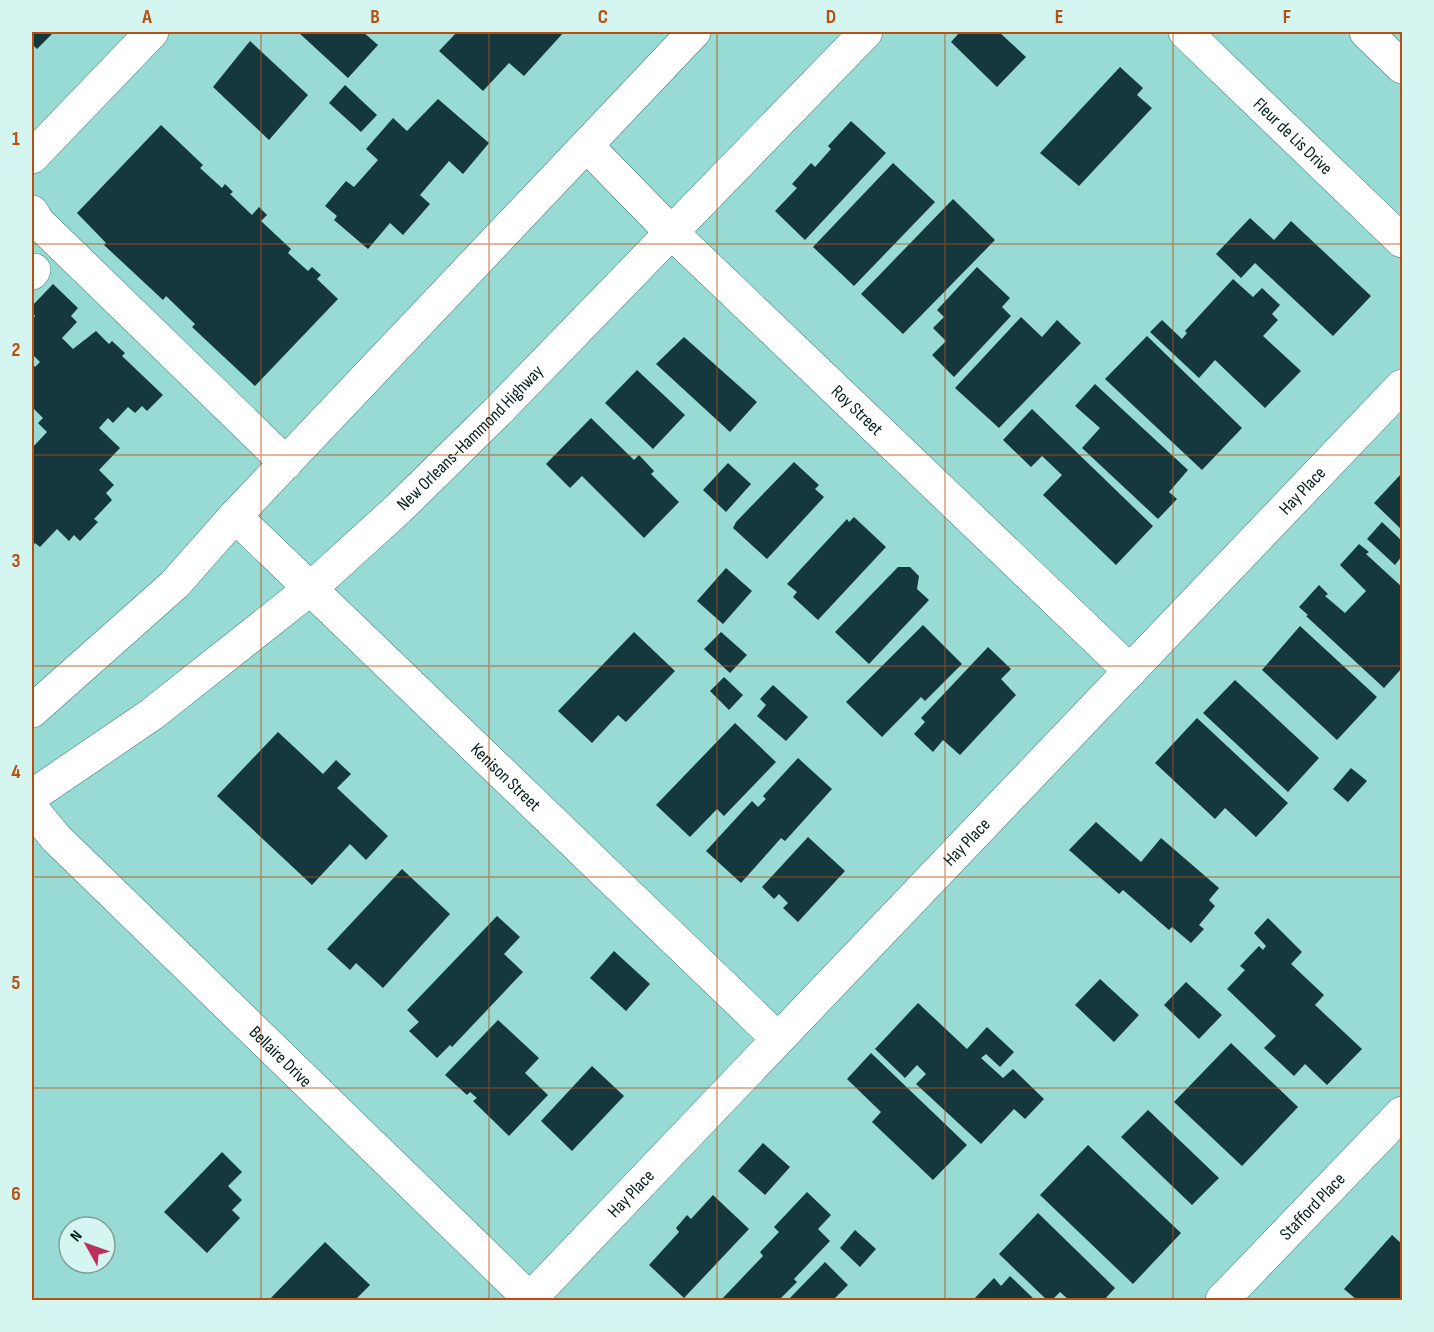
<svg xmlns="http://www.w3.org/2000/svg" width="1434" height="1332" viewBox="0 0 1434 1332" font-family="'Sofia Sans Condensed',sans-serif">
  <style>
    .building { fill: #14383d }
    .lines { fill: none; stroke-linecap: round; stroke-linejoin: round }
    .street-casing { stroke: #3b7e78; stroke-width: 34 }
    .secondary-casing { stroke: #3b7e78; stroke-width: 34 }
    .street { stroke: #fff; stroke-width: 33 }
    .secondary { stroke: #fff; stroke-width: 33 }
    .grid { fill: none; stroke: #ba4d0f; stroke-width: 1.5; stroke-opacity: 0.55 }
    .labels { text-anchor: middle; stroke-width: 6; stroke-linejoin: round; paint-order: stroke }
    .street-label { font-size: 18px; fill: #021e1c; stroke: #d4f5f0 }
    .neatline { fill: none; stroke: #ba4d0f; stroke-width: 2 }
    .grid-label { font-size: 20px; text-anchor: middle; font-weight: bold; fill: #ba4d0f }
  </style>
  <rect width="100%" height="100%" fill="#97dbd4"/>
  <path class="building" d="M 32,32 L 54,32 L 37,49 L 34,46 L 32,49 Z
    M 298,32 L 363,32 L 378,45 L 348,78 Z
    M 457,32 L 564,32 L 524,76 L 509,63 L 483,91 L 439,51 Z
    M 960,32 L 999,32 L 1026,57 L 997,87 L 951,42 Z
    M 250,41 L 308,95 L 269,140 L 213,87 Z
    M 1120,67 L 1143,88 L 1137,95 L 1152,108 L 1079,186 L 1040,153 Z
    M 345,85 L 377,115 L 361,132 L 329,103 Z
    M 438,99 L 489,143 L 463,174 L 449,161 L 420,195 L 430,204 L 403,235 L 390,223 L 368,249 L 334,220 L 337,216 L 325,206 L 346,181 L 354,187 L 378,160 L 366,149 L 393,118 L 407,131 Z
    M 851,121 L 886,153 L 805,240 L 775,211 L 797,188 L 792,184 L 811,163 L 815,167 L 831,149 L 828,146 Z
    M 161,125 L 203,165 L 200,168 L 222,188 L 225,184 L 233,192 L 230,194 L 252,215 L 259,207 L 267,215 L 261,221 L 291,249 L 288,253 L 308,271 L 312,267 L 321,275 L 317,279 L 338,299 L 255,386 L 192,327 L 195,324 L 166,296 L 163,300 L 104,245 L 106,243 L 77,213 Z
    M 893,163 L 935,202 L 854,286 L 813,247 Z
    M 953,199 L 995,240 L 903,334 L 861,294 Z
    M 1250,218 L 1274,240 L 1291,221 L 1371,296 L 1333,336 L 1255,263 L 1241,278 L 1216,254 Z
    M 977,267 L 1010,298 L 1002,307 L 1011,316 L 954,377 L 932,355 L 946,341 L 933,328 L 944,317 L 937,310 Z
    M 1233,279 L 1253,297 L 1262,288 L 1280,305 L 1272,314 L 1278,320 L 1263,336 L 1301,371 L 1265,408 L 1215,360 L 1199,378 L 1150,332 L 1162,320 L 1182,339 L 1187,333 L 1185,331 Z
    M 53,284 L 78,308 L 71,316 L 77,322 L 62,338 L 73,349 L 96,331 L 109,344 L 112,341 L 125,353 L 122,356 L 163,395 L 147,411 L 142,406 L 135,413 L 128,407 L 113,423 L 108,418 L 99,428 L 120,448 L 99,470 L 114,485 L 106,493 L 112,500 L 94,519 L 98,522 L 80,541 L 74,535 L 69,541 L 57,529 L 40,547 L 35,543 L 32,548 L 32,448 L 47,432 L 38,423 L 43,418 L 32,407 L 32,363 L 35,367 L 40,362 L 32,354 L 32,320 L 35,316 L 32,312 L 32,306 Z
    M 1021,317 L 1042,337 L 1057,320 L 1081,343 L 999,428 L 955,388 Z
    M 1147,336 L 1242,428 L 1202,470 L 1105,379 Z
    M 684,337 L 757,402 L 730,432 L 656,364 Z
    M 637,370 L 685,415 L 653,449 L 605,403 Z
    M 1095,384 L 1188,470 L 1169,492 L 1177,499 L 1158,519 L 1082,448 L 1100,428 L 1075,406 Z
    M 1032,409 L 1153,526 L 1116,565 L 1043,495 L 1062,475 L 1042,456 L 1031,467 L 1003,440 Z
    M 591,418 L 634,460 L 639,455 L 654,471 L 651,474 L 679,502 L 644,538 L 582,476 L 570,488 L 546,464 Z
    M 794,462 L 819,485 L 815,489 L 824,497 L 767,559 L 733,528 L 736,522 Z
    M 728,463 L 751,484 L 726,512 L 703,490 Z
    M 1402,473 L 1402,530 L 1374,503 Z
    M 854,517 L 886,547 L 818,620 L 793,597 L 797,592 L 787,584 L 847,519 L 849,522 Z
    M 1382,522 L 1402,541 L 1402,556 L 1395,565 L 1367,539 Z
    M 1359,544 L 1369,552 L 1366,554 L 1402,587 L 1402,668 L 1384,688 L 1306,616 L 1308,615 L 1299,607 L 1319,585 L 1328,594 L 1325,596 L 1345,613 L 1366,591 L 1340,565 Z
    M 898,567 L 910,567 L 919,576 L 917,589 L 929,600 L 869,664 L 835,632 Z
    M 726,568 L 752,591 L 723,624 L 697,601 Z
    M 923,625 L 962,664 L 925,701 L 921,697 L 882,737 L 846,702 Z
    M 1300,626 L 1377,697 L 1337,740 L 1262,670 Z
    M 634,632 L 675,671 L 626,722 L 618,715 L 592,743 L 558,711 Z
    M 721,632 L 747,655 L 730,673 L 704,649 Z
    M 988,647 L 1011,669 L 1001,679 L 1016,695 L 960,755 L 943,740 L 933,752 L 914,734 L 925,722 L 921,718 Z
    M 724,677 L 743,695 L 729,710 L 710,691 Z
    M 1235,680 L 1319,758 L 1288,792 L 1203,713 Z
    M 773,685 L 808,717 L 786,741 L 757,716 L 766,705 L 760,699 Z
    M 1197,718 L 1288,803 L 1256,837 L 1225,808 L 1215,819 L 1155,763 Z
    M 735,723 L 776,762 L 724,816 L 717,809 L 690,837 L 656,805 Z
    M 278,732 L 323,774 L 336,760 L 351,774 L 337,788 L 388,836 L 366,860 L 350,844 L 312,885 L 217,796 Z
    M 798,758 L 832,789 L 785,841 L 781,838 L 741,883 L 706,851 L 752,801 L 758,807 L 766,799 L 763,796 Z
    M 1351,768 L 1367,781 L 1348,802 L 1333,789 Z
    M 1096,822 L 1141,862 L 1161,838 L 1219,888 L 1209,900 L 1215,906 L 1199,925 L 1204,929 L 1191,943 L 1172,927 L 1169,930 L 1123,890 L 1119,894 L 1069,850 Z
    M 808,837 L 845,871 L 798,922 L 783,908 L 788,903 L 779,894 L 774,899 L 762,887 Z
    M 402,869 L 450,914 L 383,988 L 356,963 L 350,970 L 327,949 Z
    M 497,916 L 520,937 L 504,954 L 523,972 L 452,1047 L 450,1045 L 437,1058 L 409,1031 L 419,1022 L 407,1010 Z
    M 1268,918 L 1302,952 L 1291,964 L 1324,995 L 1315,1005 L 1362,1049 L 1327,1085 L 1305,1064 L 1294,1076 L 1264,1048 L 1276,1036 L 1227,989 L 1245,970 L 1240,966 L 1259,946 L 1263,950 L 1266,946 L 1254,933 Z
    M 614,951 L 650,984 L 626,1011 L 590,978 Z
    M 1100,979 L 1139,1015 L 1114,1042 L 1075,1005 Z
    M 1186,982 L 1222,1015 L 1199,1039 L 1164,1005 Z
    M 918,1003 L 967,1049 L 987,1027 L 1014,1052 L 1000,1067 L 986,1054 L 981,1058 L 1003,1078 L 1013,1069 L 1044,1099 L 1025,1119 L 1014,1109 L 981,1144 L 916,1084 L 926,1074 L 917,1065 L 905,1078 L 875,1049 Z
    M 498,1020 L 539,1058 L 525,1073 L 548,1095 L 509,1136 L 473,1101 L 477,1098 L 470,1092 L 467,1095 L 445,1075 Z
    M 1231,1043 L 1298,1107 L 1242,1166 L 1174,1102 Z
    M 871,1053 L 967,1145 L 933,1180 L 872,1122 L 881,1112 L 847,1079 Z
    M 592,1066 L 624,1096 L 572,1151 L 541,1121 Z
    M 1148,1110 L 1219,1178 L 1192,1205 L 1121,1137 Z
    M 763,1143 L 790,1167 L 765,1195 L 738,1171 Z
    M 1088,1145 L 1181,1233 L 1133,1284 L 1040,1195 Z
    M 222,1152 L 242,1172 L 228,1186 L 242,1200 L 232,1210 L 240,1218 L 207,1253 L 164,1212 Z
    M 807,1192 L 831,1215 L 818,1229 L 830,1241 L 794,1279 L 797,1282 L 779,1300 L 721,1300 L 763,1256 L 760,1252 L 779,1232 L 774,1227 Z
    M 713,1195 L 749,1229 L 684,1298 L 649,1265 L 679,1232 L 676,1228 L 687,1215 L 691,1219 Z
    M 1038,1213 L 1115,1288 L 1104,1300 L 1069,1300 L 1060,1292 L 1052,1300 L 1047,1300 L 999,1254 Z
    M 855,1230 L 876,1249 L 860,1267 L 840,1248 Z
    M 1392,1235 L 1402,1244 L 1402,1300 L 1357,1300 L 1344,1289 Z
    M 325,1242 L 370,1285 L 355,1300 L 269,1300 Z
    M 825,1262 L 848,1285 L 833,1300 L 788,1300 Z
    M 1010,1276 L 1035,1300 L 973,1300 L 994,1278 L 1001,1286 Z"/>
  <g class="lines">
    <defs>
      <g id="street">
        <path id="s1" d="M 1185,32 L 1402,241"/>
        <path d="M 1366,32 L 1402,67"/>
        <path id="s2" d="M 587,146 L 670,231 L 1130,671"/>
        <path d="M 32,157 L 152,32"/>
        <path d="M 32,212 L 38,222 L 286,463"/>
        <path d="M 32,273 L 34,270"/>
        <path id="s3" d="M 235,516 L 778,1039"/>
        <path id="s4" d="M 32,809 L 56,838 L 531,1300"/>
        <path id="s5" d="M 530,1299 L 1402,386"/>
        <path id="s6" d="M 1222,1300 L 1402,1113"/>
      </g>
      <g id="secondary">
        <path d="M 32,711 L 175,584 L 235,516 L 694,32"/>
        <path id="s7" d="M 32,796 L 152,714 L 310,589 L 398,509 L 498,411 L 866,32"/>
      </g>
    </defs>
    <use href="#street" class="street-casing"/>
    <use href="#secondary" class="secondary-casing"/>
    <use href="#street" class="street"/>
    <use href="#secondary" class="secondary"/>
  </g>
  <path class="grid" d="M 261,32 L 261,1300M 489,32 L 489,1300M 717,32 L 717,1300M 945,32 L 945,1300M 1173,32 L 1173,1300M 32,244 L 1402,244M 32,455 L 1402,455M 32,666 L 1402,666M 32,877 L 1402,877M 32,1088 L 1402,1088"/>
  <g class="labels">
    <g class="street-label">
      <text dy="6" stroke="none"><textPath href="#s1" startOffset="150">Fleur de Lis Drive</textPath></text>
      <text dy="6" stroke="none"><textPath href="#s2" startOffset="378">Roy Street</textPath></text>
      <text dy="6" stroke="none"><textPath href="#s7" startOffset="567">New Orleans-Hammond Highway</textPath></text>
      <text dy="6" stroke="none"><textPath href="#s5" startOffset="1118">Hay Place</textPath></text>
      <text dy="6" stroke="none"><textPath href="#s3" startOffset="376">Kenison Street</textPath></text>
      <text dy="6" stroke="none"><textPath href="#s5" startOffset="632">Hay Place</textPath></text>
      <text dy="6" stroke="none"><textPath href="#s4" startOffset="351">Bellaire Drive</textPath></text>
      <text dy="6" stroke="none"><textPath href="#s5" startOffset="146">Hay Place</textPath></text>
      <text dy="6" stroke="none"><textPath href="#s6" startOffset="130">Stafford Place</textPath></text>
    </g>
  </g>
  <rect width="1434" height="1332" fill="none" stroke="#d4f5f0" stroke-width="66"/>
  <g transform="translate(87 1245) rotate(310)"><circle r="28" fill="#d4f5f0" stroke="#809f9b" stroke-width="1.5"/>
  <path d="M0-4.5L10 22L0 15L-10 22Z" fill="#bd2f5b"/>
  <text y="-9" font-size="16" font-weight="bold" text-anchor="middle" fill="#021e1c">N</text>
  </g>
  <rect x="33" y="33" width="1368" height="1266" class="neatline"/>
  <g class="grid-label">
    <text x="147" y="23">A</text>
    <text x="375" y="23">B</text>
    <text x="603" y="23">C</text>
    <text x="831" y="23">D</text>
    <text x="1059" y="23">E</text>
    <text x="1287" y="23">F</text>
    <text x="16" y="145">1</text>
    <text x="16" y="356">2</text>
    <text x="16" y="567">3</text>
    <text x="16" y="778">4</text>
    <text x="16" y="989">5</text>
    <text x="16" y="1200">6</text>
  </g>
</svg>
